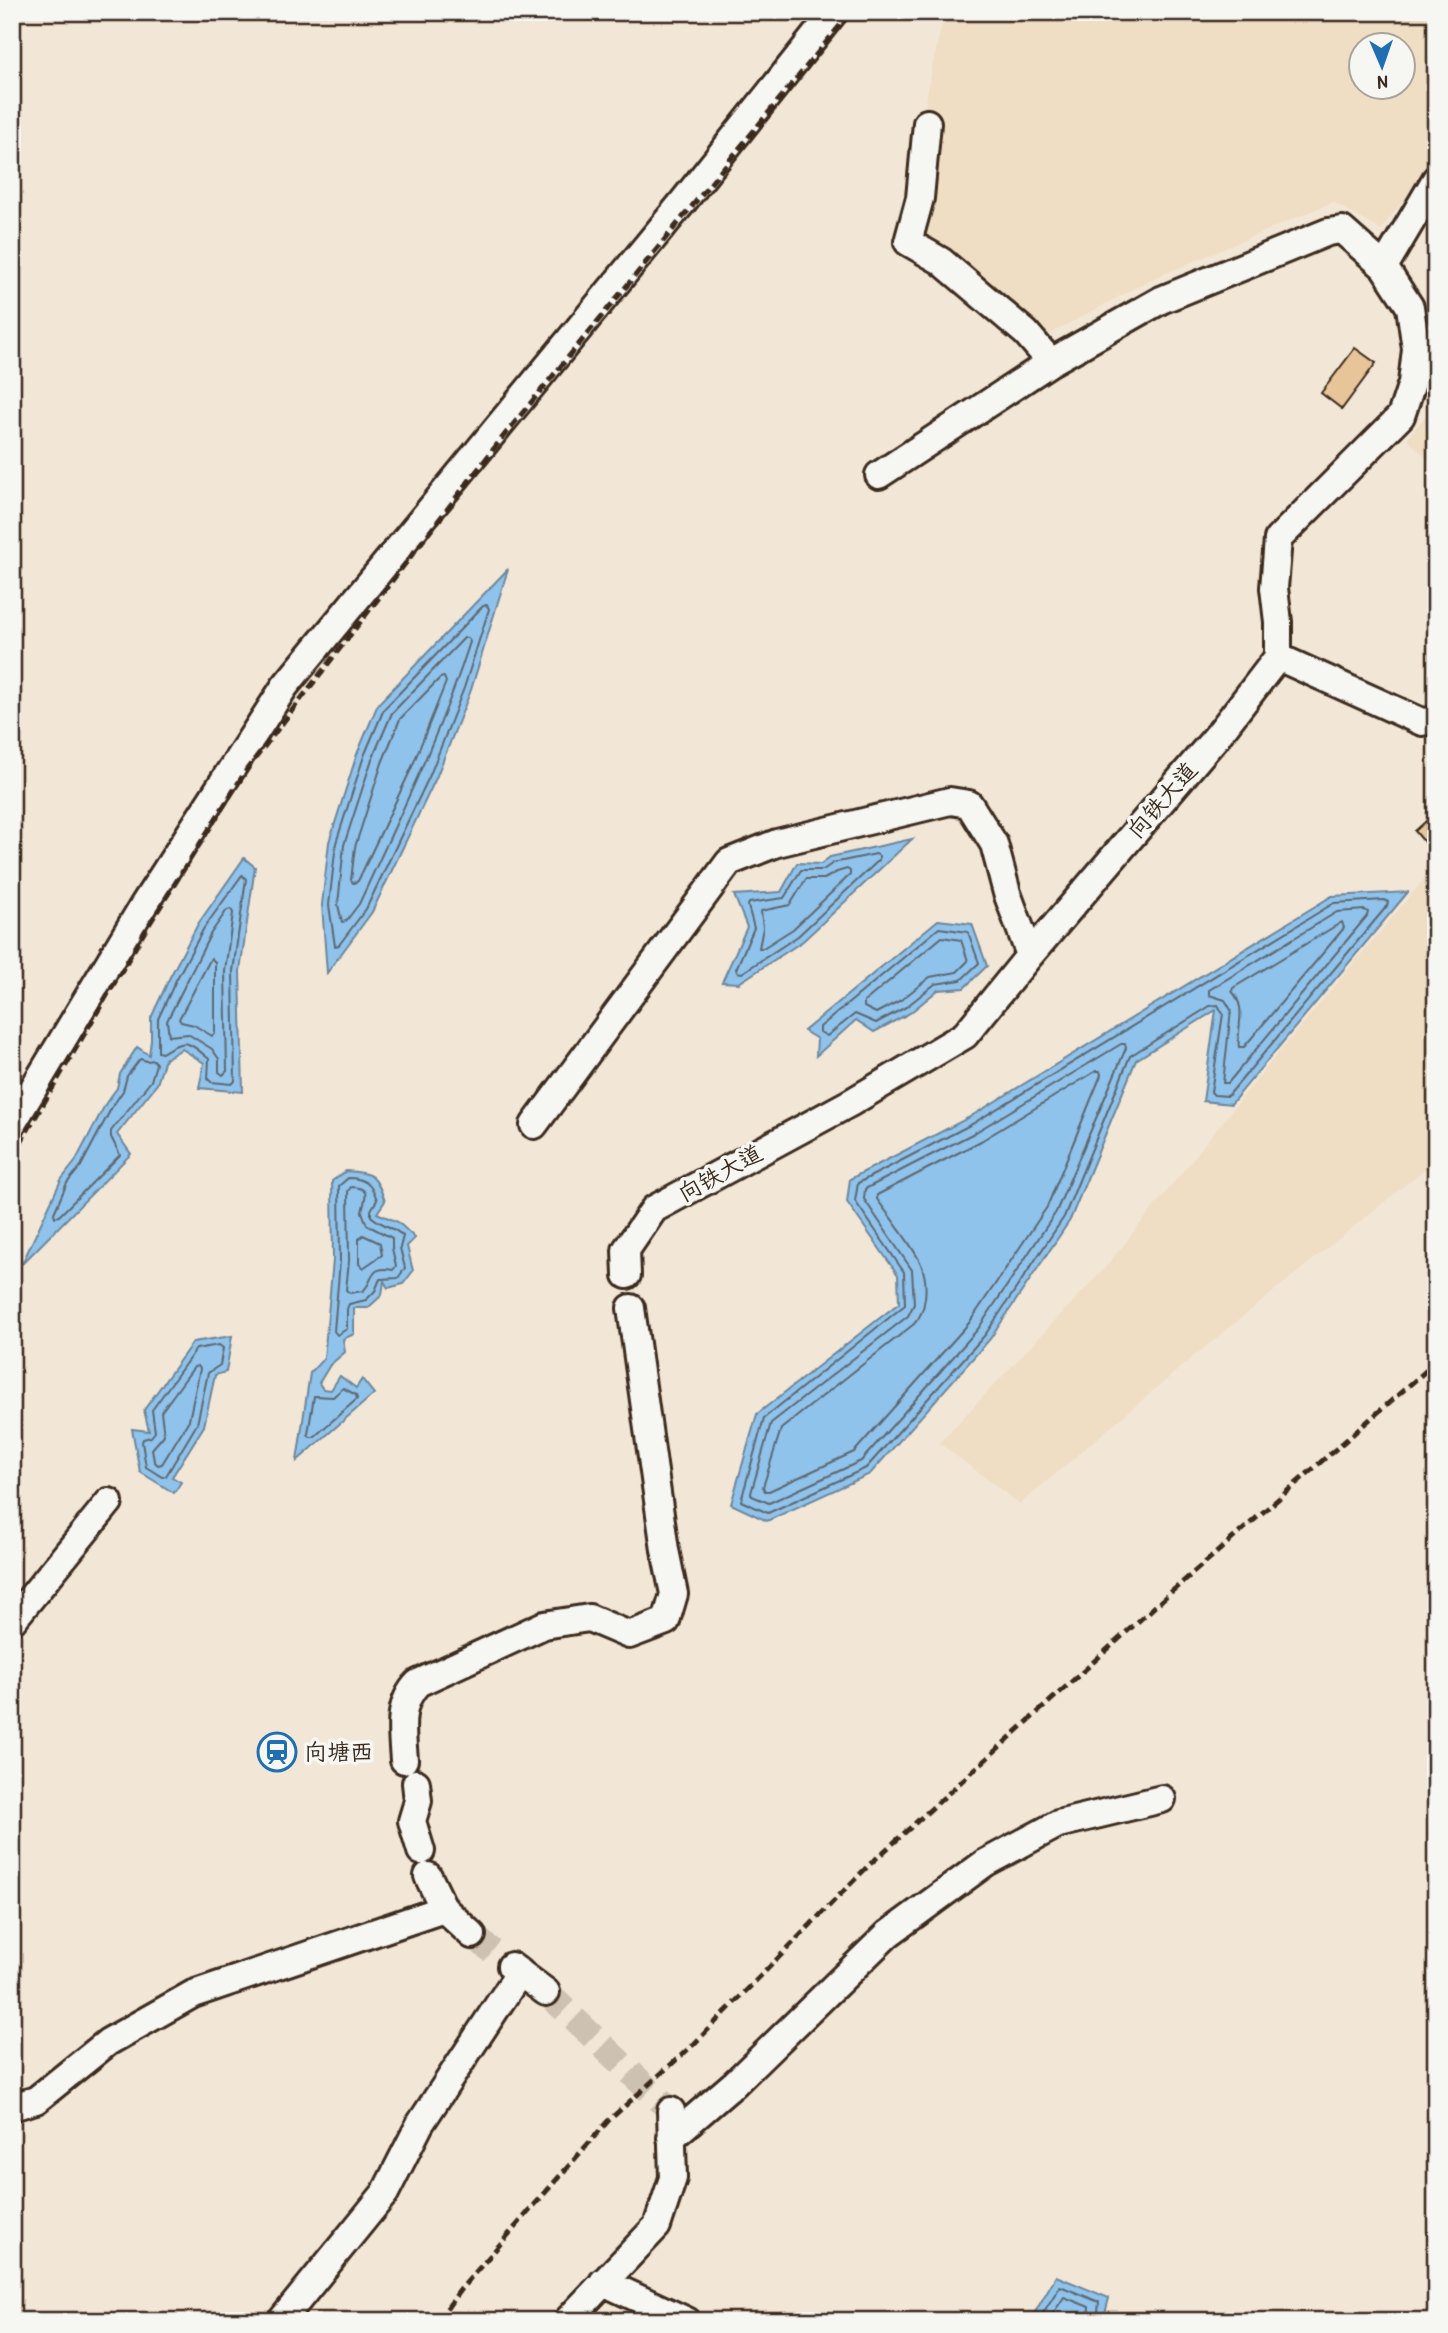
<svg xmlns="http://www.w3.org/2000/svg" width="1448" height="2333" viewBox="0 0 1448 2333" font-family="'Patrick Hand','LXGW WenKai TC',sans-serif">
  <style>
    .built { fill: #efddc4; fill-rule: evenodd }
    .water { fill: #8fc3ec; stroke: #6d869a; stroke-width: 2 }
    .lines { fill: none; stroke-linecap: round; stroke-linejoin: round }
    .shore { stroke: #5d6770; stroke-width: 2 }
    .building { fill: #e7c599; stroke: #3b2a1e; stroke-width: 2 }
    .minor-tunnel { stroke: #cdc1b2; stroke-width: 26; stroke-dasharray: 26 13; stroke-linecap: butt }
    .minor-casing { stroke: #3b2a1e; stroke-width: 32 }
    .minor { stroke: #f6f6f2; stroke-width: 26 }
    .rail { stroke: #3b2a1e; stroke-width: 5; stroke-dasharray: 10 5; stroke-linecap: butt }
    .labels { text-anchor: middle; stroke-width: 7; stroke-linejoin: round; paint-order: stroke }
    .street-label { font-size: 23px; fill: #3b2a1e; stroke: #f6f6f2 }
    .poi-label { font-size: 23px; fill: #3b2a1e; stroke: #f6f6f2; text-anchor: start }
  </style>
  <rect width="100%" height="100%" fill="#f2e7d7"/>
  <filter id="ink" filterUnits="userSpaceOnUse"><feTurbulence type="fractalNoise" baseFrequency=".0143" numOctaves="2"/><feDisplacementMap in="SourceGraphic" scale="14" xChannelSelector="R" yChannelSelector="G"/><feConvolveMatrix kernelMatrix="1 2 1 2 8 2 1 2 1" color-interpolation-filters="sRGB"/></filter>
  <g filter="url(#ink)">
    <path class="built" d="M 945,12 L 1436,12 L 1436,157 L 1381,230 L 1333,202 L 1148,281 L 1048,335 L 932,244 L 902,233 L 933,62 ZM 1360,46 L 1402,46 L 1402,88 L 1360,88 Z
      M 1436,402 L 1436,467 L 1407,439 Z
      M 1436,865 L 1436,1160 L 1193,1357 L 1020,1504 L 939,1443 L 1104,1269 L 1274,1058 Z"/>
    <path class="water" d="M 508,569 L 471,690 L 436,778 L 372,912 L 327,973 L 322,905 L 329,842 L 357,754 L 378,704 Z
      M 912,839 L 803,941 L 739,983 L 722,982 L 747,927 L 734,895 L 781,892 L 797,863 L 821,864 L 830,857 Z
      M 244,858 L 255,867 L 240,971 L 243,1092 L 199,1088 L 204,1063 L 182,1049 L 165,1059 L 157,1084 L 117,1134 L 131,1154 L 22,1264 L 61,1180 L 75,1162 L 106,1103 L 117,1088 L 120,1074 L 137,1047 L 149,1055 L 151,1040 L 151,1018 L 170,977 L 198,924 Z
      M 1408,892 L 1231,1104 L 1203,1101 L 1216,1010 L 1136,1060 L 1070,1220 L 990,1339 L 870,1474 L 767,1521 L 731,1504 L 757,1414 L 899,1303 L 898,1275 L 847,1202 L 850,1179 L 968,1118 L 1332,896 Z
      M 938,920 L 972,924 L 987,966 L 964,988 L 938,990 L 910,1013 L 874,1032 L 856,1020 L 816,1056 L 817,1039 L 804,1031 Z
      M 346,1171 C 373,1172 376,1176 385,1201 L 377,1213 L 398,1222 L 415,1238 L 407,1246 L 413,1271 L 403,1284 L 388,1288 L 384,1281 L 382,1295 L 368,1308 L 354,1308 L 354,1334 L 343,1339 L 345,1352 L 330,1365 L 319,1383 L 323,1389 L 331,1390 L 340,1376 L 356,1388 L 362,1379 L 374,1394 L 297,1461 L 310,1373 L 324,1358 L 333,1260 L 332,1181 Z
      M 232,1336 L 226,1372 L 215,1375 L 204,1426 L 172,1477 L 181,1482 L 174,1493 L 140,1472 L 132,1429 L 149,1431 L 144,1410 L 193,1342 Z
      M 1056,2276 L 1109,2298 L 1103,2321 L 1030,2321 Z"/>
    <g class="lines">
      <path class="shore" d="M 487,605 L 489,609 L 464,688 L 430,775 L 366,909 L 339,945 L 335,946 L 329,905 L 336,843 L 364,756 L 384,709 L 483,606 Z
        M 464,638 L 468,638 L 470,642 C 441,733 399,817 359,904 L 346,921 L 342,922 L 338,905 L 344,845 L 372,759 L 392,713 Z
        M 444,677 L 446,682 L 412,767 L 358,881 L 353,883 L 351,880 L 355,847 L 382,763 L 400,719 L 440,678 Z
        M 876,854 L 879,856 L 879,860 L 798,936 L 742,973 L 737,972 L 736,969 L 754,928 L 748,906 L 749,903 L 784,898 L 801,870 L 823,870 L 833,863 Z
        M 847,869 L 850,871 L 850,875 L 793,929 L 763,948 L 759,948 L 763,928 L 761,911 L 790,905 L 806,879 L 824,879 L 837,872 Z
        M 242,875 L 246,879 L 233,971 L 235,1081 L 232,1084 L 211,1082 L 208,1079 L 209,1059 C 188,1041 185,1038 162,1053 L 158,1052 L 158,1019 L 176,980 L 204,928 Z
        M 1384,900 L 1388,902 L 1387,906 L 1228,1096 L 1214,1095 L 1211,1092 L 1223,1014 L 1218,1005 L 1210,1006 L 1130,1056 L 1064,1217 L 985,1335 L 866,1468 L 768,1513 L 741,1501 L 764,1418 L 905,1305 L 904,1272 L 855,1201 L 858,1183 L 972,1124 L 1334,903 Z
        M 231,909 L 233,913 L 225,971 L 227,1071 L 223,1075 L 219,1072 L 219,1059 L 212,1049 L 188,1034 L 169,1036 L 167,1021 L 211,933 L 227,910 Z
        M 1365,910 L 1368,912 L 1367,916 L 1228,1083 L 1223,1083 L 1231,1010 L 1225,1000 L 1209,995 L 1209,990 L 1337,912 Z
        M 1342,922 L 1344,928 L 1244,1047 L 1239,1047 C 1236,1026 1248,1010 1232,991 L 1233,988 Z
        M 939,928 L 968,932 L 979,963 L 961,980 L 935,984 L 906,1007 L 876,1023 L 855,1014 L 827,1036 L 820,1032 L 820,1027 Z
        M 942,937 L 961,940 L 968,961 L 957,972 L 930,977 L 901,1000 L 876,1013 L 864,1007 L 864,1002 Z
        M 211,958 L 215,962 L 215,1033 L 212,1036 L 194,1025 L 181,1022 L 179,1019 Z
        M 1121,1044 L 1125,1044 L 1126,1048 L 1056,1212 L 978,1329 L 861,1461 L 769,1503 L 752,1496 L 751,1493 L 771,1423 L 908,1316 L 914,1304 L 912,1270 L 864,1199 L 865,1189 L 976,1132 Z
        M 140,1059 L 147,1061 L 154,1060 L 156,1064 L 151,1081 L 111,1131 L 111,1137 L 120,1155 L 59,1216 L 55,1217 L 54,1213 L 67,1183 L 81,1166 L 112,1107 L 123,1091 L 127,1076 Z
        M 1096,1071 L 1100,1071 L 1101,1075 L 1047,1207 L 969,1323 L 854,1452 L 769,1491 L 765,1491 L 763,1487 L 781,1429 L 914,1324 C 927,1311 928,1284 922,1267 C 917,1250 888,1215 877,1199 L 877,1195 L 981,1141 Z
        M 348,1178 C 364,1178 372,1184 377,1200 L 371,1210 L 371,1216 C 380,1225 394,1227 403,1236 L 400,1248 L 405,1268 L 398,1278 L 380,1279 L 375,1291 L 366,1300 L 349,1304 L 347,1309 L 347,1329 L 337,1335 L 334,1331 L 340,1261 L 339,1186 Z
        M 351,1187 C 373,1187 364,1200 362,1212 L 367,1225 L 392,1238 L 392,1248 L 396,1266 L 393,1270 C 368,1265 375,1280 363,1291 L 350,1293 L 346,1290 L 349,1261 L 348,1191 Z
        M 363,1235 L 380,1243 L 382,1255 L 363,1268 L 359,1264 L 359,1239 Z
        M 219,1345 L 223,1348 L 220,1365 L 208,1373 L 197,1424 L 166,1476 L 162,1477 L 146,1467 L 142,1442 L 143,1439 L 151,1437 L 155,1432 L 152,1410 L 196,1349 Z
        M 198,1366 L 200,1369 L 189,1420 L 162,1464 L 158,1465 L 154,1461 L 152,1449 L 164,1435 L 161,1412 L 194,1367 Z
        M 343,1388 L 356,1395 L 357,1399 L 314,1437 L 310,1437 L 308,1434 L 314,1396 L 333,1397 Z
        M 1038,2321 L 1060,2286 L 1099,2302 L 1097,2321
        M 1048,2321 L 1064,2297 L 1089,2307 L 1088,2321"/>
    </g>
    <path class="building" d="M 1355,348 L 1376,363 L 1342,409 L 1321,393 Z
      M 1436,812 L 1436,854 L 1435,855 L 1415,831 Z"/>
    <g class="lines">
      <path class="minor-tunnel" d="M 472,1935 L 511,1966
        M 546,1992 L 671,2111"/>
      <defs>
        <path id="minor" d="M 927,123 L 920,198 L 908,242 L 941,261 L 1026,333 L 1051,362 L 1161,300 L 1328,232 L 1342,230 L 1384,267
          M 879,475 L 1051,362
          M 1278,657 L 1422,722 L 1436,720
          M 12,1124 L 143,906 L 285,686 L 682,203 L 834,12
          M 534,1125 L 729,862 L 777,843 L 950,801 L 969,804 L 994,844 L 1007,893 L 1030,955
          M 627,1275 L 626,1250 L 654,1209 L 850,1103 L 965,1035 L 1030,955 L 1218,735 L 1278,657 L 1278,622 L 1274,588 L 1278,539 L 1401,416 L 1412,383 L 1416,349 L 1410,307 L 1384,267 L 1436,179
          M 12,1621 L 109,1502
          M 404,1760 C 402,1732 397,1704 418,1683 L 544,1625 L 589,1618 L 629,1635 L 666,1621 L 674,1594 L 665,1550 L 631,1308
          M 416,1783 L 418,1801 L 412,1821 L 421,1851
          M 428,1876 L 444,1909 L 472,1935
          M 511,1966 L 546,1992
          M 12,2107 L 36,2100 L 108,2042 L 193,1994 L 444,1909
          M 671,2138 L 735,2083 L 888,1934 L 985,1863 L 1058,1824 L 1162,1799
          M 603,2282 L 687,2321
          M 281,2321 L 385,2193 L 420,2124 L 520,1972
          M 567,2321 L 657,2226 L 673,2178 L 671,2111"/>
      </defs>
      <use href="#minor" class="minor-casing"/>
      <use href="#minor" class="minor"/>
      <path class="rail" d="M 12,1157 L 145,931 L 247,769 L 502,438 L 851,12
        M 438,2321 L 460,2290 L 608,2121 L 694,2044 L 869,1865 L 1163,1599 L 1436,1362"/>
    </g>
  </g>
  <defs>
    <symbol id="station-ring" viewBox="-11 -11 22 22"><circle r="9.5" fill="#f6f6f2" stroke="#1f6fb2" stroke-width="1.5"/><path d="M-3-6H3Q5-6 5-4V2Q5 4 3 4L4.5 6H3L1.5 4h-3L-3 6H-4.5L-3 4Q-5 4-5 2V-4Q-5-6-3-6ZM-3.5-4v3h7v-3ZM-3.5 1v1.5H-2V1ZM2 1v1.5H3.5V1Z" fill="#1f6fb2"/></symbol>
  </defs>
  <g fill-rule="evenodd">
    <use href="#station-ring" x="255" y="1730" width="44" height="44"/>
  </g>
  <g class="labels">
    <g class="street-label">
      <text transform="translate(1162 800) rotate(-49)" y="8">向铁大道</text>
      <text transform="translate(720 1173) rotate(-29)" y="8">向铁大道</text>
    </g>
    <g class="poi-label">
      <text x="304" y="1760">向塘西</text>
    </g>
  </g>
  <rect width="1448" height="2333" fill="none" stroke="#f6f6f2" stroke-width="42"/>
  <rect x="21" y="21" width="1406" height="2291" fill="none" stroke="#3b2a1e" stroke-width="2.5" filter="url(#ink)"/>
  <g transform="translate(1382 66) rotate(178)"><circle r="33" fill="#f6f6f2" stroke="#aba49d" stroke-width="2"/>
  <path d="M0-5L12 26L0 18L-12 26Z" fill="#1f6fb2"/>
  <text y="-10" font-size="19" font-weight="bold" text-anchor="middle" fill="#3b2a1e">N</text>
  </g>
</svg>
